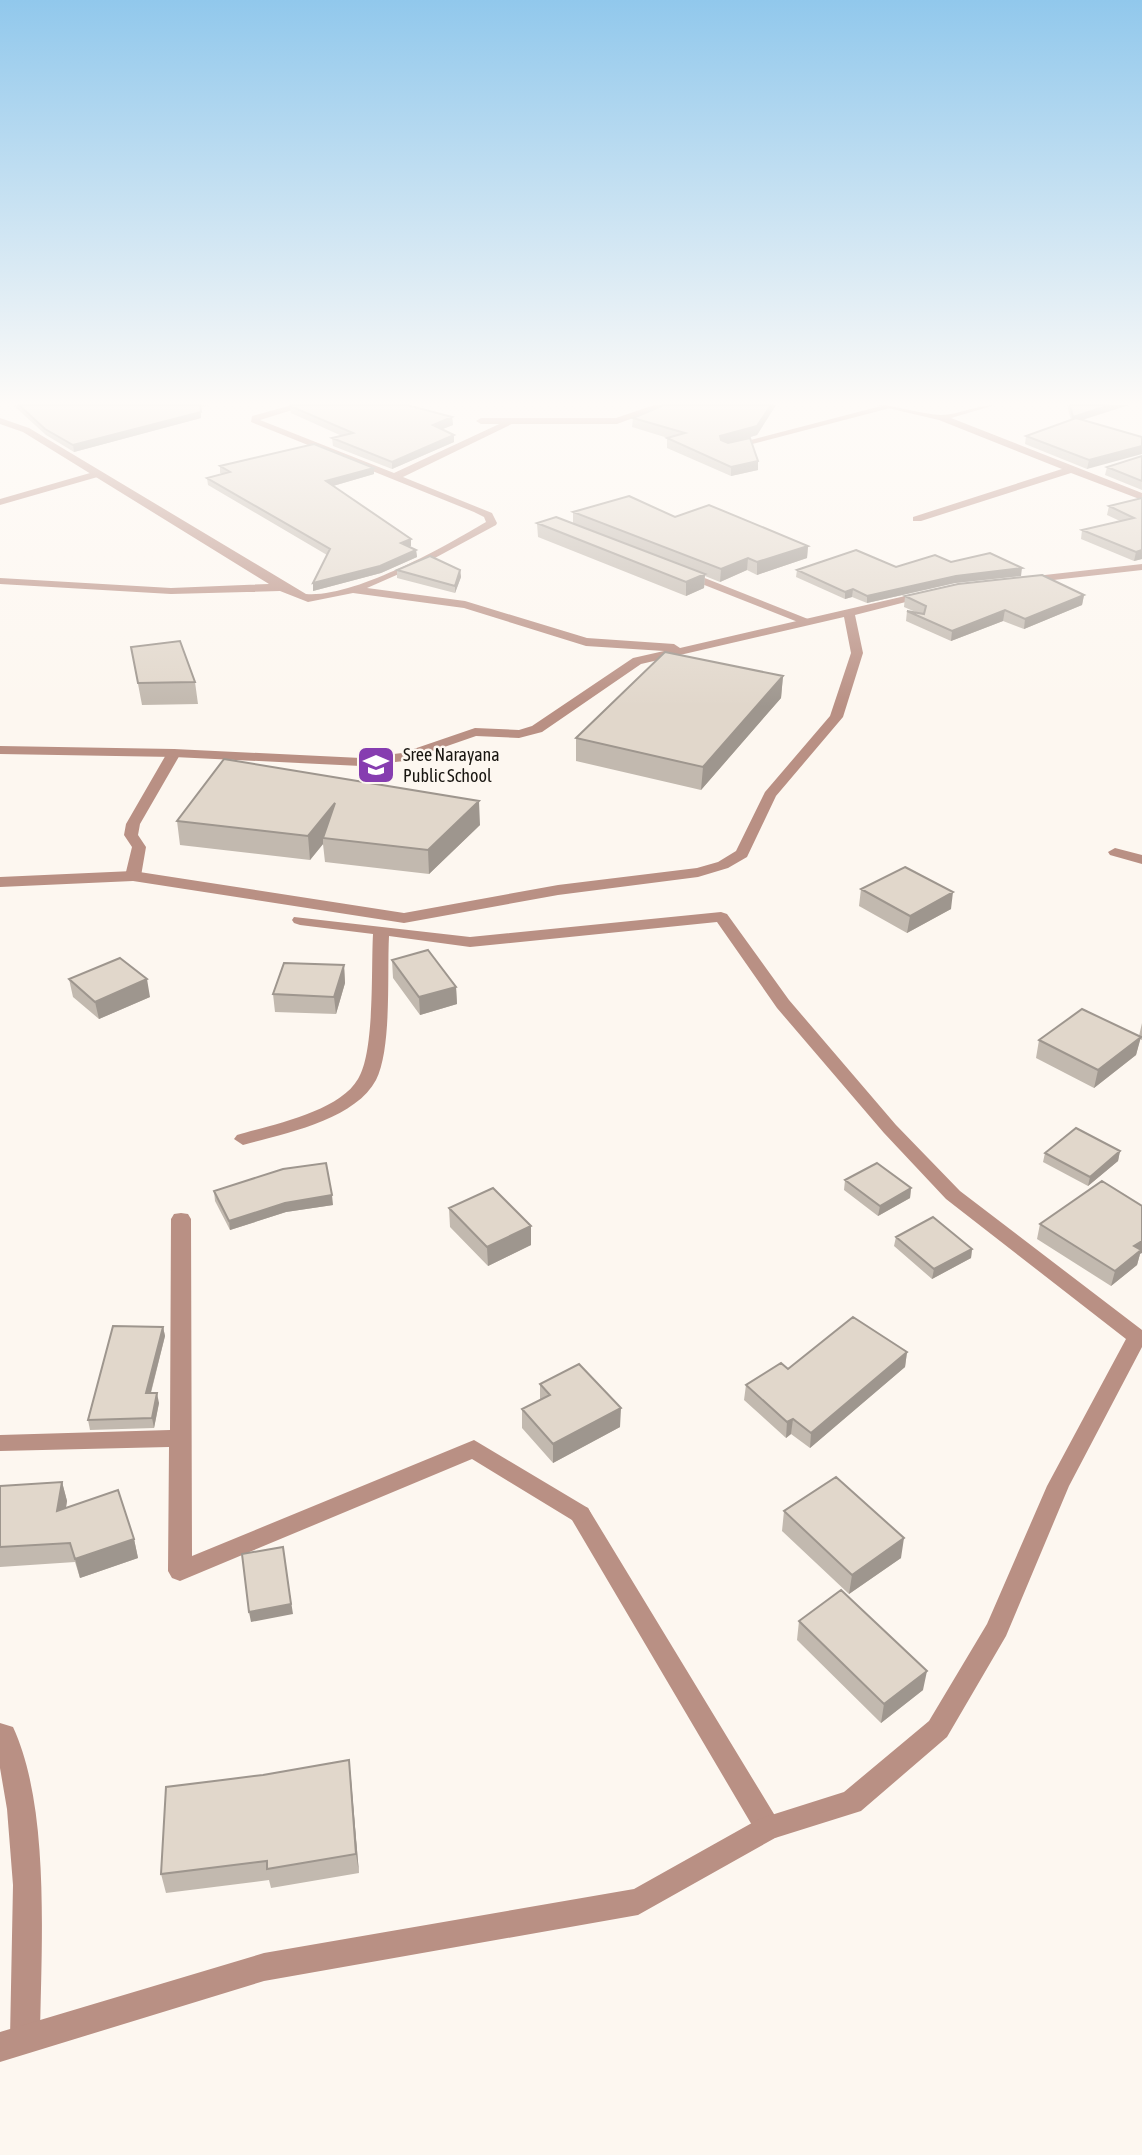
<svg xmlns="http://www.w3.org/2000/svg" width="1142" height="2155" viewBox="0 0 1142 2155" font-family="'Asap Condensed',sans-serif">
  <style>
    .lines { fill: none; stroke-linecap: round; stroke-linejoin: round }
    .lane { fill: #b99084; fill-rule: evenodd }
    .street { fill: #b99084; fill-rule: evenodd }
    .wall { fill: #c2b9af }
    .shaded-wall { fill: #9e968e }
    .building { fill: #e1d7cb; stroke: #9e968e; stroke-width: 2 }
    .labels { text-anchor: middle; stroke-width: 5; stroke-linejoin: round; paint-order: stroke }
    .far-poi-label { font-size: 18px; fill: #181510; stroke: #fdf7f0; text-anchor: start }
  </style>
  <rect width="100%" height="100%" fill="#fdf7f0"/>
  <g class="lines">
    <path class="lane" d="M 654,405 L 668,405 L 617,424 L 481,424 L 476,421 L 481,418 L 616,418 Z
      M 885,405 L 894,407 L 729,450 L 724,447 Z
      M 97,471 L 102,474 L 101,476 L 0,505 L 0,499 Z
      M 679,571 L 687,571 L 813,621 L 803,624 L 679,575 Z
      M 174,749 L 181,753 L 140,824 L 138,835 L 146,847 L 141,876 L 138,879 L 128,879 L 125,876 L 132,847 L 124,835 L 126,824 L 167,753 Z
      M 580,1505 L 588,1508 L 777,1819 L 781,1828 L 777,1837 L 768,1840 L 759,1837 L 572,1520 L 569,1514 L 572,1508 Z
      M 0,1723 L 13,1727 C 51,1809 41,1948 40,2038 L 35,2048 L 25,2053 L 15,2048 L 10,2038 L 13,1885 L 7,1809 L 0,1768 Z"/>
    <path class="street" d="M 292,405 L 302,407 L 260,420 L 394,473 L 510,419 L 518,421 L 403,477 L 492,513 L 497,523 L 496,525 L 433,559 L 367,588 L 465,601 L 587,638 L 674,644 L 680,648 L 927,591 L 933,595 L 855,615 L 863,653 L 843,717 L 776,796 L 747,857 L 728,868 L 698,877 L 558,895 L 404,923 L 133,881 L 0,887 L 0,877 L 133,871 L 404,913 L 558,885 L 697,868 L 718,862 L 736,851 L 765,792 L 830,716 L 851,653 L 844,617 L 641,664 L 542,732 L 519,738 L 476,736 L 404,761 L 361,766 L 174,757 L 0,754 L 0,746 L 174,749 L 361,758 L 402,753 L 475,728 L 519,730 L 532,726 L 633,658 L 664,651 L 586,646 L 464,608 L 353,593 L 308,602 L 280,591 L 171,594 L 0,584 L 0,578 L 171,588 L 269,584 L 23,432 L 0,424 L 0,418 L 29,428 L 306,594 C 354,598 444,547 486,522 L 484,517 L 474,512 L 251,422 L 252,416 Z
      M 875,405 C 898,405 919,414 941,415 C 958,415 976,405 995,405 L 951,418 L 1142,493 L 1142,500 L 1071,473 L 921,521 L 913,521 L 913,517 L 1062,469 L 939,420 Z
      M 1142,564 L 1142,570 L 1027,583 L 1021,580 L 1027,577 Z
      M 1115,848 L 1142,855 L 1142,864 L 1110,855 L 1108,852 Z
      M 721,912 L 727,914 L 789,1000 L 896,1125 L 960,1191 L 1142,1330 L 1142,1347 L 1069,1486 L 1006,1636 L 947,1737 L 861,1811 L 775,1838 L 638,1915 L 264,1981 L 0,2062 L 0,2032 L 264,1953 L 634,1889 L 759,1819 L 844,1792 L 929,1721 L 987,1624 L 1047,1486 L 1126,1339 L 946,1199 L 884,1133 L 777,1008 L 717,922 L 470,947 L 389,936 C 387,973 392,1049 376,1080 C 355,1120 283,1134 243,1145 L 234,1139 L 237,1135 C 271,1125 339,1112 358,1079 C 375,1052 371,968 373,934 L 300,925 L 294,923 L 292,920 L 294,917 L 470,937 Z
      M 181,1213 L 188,1214 L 191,1219 L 192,1556 L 474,1440 L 588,1508 L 591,1514 L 588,1520 L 580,1523 L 572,1520 L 472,1459 L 180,1581 L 172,1578 L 168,1571 L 169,1447 L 0,1451 L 0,1435 L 170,1430 L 171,1219 L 174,1214 Z"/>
  </g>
  <path class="wall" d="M 13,405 L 211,405 L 200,407 L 201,418 L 74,452 L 46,435 Z
    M 664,405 L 776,405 L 757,435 L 737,441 L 758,470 L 731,476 L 667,448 L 667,438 L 668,438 L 632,427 L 633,418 Z
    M 1067,405 L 1129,405 L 1082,420 L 1142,437 L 1087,469 L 1025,444 L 1026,436 L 1071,420 Z
    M 290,406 L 452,417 L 453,425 L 442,429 L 454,435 L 454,442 L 392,469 L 333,446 L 332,438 L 342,436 L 291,413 Z
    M 1142,456 L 1142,490 L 1105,475 L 1107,467 Z
    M 220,466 L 374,474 L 333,486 L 411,546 L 409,546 L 416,550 L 417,557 L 381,573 L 313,591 L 327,555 L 208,485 L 207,478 L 223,474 L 220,473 Z
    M 1142,498 L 1142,559 L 1134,561 L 1081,539 L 1082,530 L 1120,521 L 1107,515 L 1109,506 Z
    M 573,512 L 675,517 L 808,546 L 807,558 L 757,575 L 747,570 L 720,582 L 705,576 L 704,588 L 686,596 L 538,537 L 537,523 L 573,523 Z
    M 951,562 L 1021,576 L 955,583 L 867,603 L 852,597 L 845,599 L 796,577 L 797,570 L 896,567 Z
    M 397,570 L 460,570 L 461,577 L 455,593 L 397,578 Z
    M 1084,595 L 1082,605 L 1024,629 L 1003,621 L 951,641 L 906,621 L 907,611 L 918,613 L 904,607 L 905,596 Z
    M 131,647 L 195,682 L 198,704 L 142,705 Z
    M 783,676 L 781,698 L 701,790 L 576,761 L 576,738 Z
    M 177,821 L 480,825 L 429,874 L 325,862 L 323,844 L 310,860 L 180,845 Z
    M 861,889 L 951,909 L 907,933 L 859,906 Z
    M 392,960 L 456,987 L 457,1004 L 420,1015 L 393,978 Z
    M 344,965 L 345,983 L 336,1014 L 275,1012 L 273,994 Z
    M 69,979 L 150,997 L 99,1019 L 73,997 Z
    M 1142,1023 L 1142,1040 L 1140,1039 L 1136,1055 L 1094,1088 L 1036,1058 L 1039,1040 L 1139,1036 Z
    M 1120,1151 L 1118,1161 L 1088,1186 L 1043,1162 L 1045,1153 Z
    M 845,1180 L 911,1188 L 910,1198 L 878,1216 L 844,1190 Z
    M 214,1191 L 333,1205 L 286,1212 L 230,1230 L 215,1201 Z
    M 449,1208 L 531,1245 L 488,1266 L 450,1227 Z
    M 1040,1224 L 1140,1254 L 1137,1265 L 1111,1286 L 1037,1239 Z
    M 896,1237 L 972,1249 L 971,1258 L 932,1279 L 894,1246 Z
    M 163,1327 L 165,1336 L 151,1393 L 159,1403 L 154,1428 L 90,1430 L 88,1420 Z
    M 907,1352 L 905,1367 L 810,1448 L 791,1434 L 786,1438 L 744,1400 L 746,1385 L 788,1369 Z
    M 540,1384 L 620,1427 L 553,1463 L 522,1428 L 522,1409 L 540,1400 Z
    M 62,1482 L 67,1501 L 66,1508 L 134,1539 L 138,1558 L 80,1578 L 75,1562 L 0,1567 L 0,1486 Z
    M 784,1511 L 901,1558 L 849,1594 L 782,1531 Z
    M 799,1621 L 923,1690 L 881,1723 L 797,1640 Z
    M 349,1760 L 359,1873 L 271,1888 L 269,1880 L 166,1893 L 161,1874 L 263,1775 Z"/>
  <path class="shaded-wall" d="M 771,405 L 776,405 L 757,435 L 720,446 L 720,436 Z
    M 1110,405 L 1129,405 L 1072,423 L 1073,417 Z
    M 201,412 L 201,418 L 74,452 L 73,445 Z
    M 452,417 L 453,425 L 433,433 L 433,425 Z
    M 454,435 L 454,442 L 392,469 L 392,462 Z
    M 1142,446 L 1142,454 L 1087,469 L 1089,460 Z
    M 758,461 L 758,470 L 731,476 L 731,467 Z
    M 374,468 L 374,474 L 326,488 L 326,481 Z
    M 411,539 L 411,546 L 401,550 L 401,543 Z
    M 808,546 L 807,558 L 757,575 L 757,562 Z
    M 416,550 L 417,557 L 381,573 L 313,591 L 313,583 Z
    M 1142,550 L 1142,559 L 1134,561 L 1136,552 Z
    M 748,558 L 747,570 L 720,582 L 721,569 Z
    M 1022,568 L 1021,576 L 955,583 L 867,603 L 867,596 L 956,576 Z
    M 460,570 L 461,577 L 455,593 L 455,586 Z
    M 705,574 L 704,588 L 686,596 L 686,582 Z
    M 853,589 L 852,597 L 845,599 L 845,592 Z
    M 1084,595 L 1082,605 L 1024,629 L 1025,619 Z
    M 1005,610 L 1003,621 L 951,641 L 952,631 Z
    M 783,676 L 781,698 L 701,790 L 703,767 Z
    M 479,801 L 480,825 L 429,874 L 428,850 Z
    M 335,803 L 323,838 L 323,844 L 310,860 L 308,836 Z
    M 953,892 L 951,909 L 907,933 L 910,916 Z
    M 344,965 L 345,983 L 336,1014 L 334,997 Z
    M 147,979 L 150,997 L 99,1019 L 95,1002 Z
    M 456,987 L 457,1004 L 420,1015 L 419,997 Z
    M 1141,1037 L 1136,1055 L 1094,1088 L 1098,1070 Z
    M 1120,1151 L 1118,1161 L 1088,1186 L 1090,1177 Z
    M 911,1188 L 910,1198 L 878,1216 L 880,1206 Z
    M 332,1195 L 333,1205 L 286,1212 L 230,1230 L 229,1221 L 285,1203 Z
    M 531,1226 L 531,1245 L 488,1266 L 487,1247 Z
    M 1142,1241 L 1142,1253 L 1140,1254 L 1137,1265 L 1111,1286 L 1115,1271 L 1134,1246 Z
    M 972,1249 L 971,1258 L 932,1279 L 934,1269 Z
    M 163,1327 L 165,1336 L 148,1403 L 146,1393 Z
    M 907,1352 L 905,1367 L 810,1448 L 811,1433 Z
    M 157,1393 L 159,1403 L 154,1428 L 152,1418 Z
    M 621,1408 L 620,1427 L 553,1463 L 553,1444 Z
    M 793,1419 L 791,1434 L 786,1438 L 787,1422 Z
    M 62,1482 L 67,1501 L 62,1530 L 57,1511 Z
    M 904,1538 L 901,1558 L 849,1594 L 852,1575 Z
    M 134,1539 L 138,1558 L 80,1578 L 75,1559 Z
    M 284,1556 L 293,1614 L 251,1622 L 249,1612 Z
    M 927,1671 L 923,1690 L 881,1723 L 884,1704 Z
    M 349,1760 L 351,1779 L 359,1873 L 356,1854 Z"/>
  <path class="building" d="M 19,405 L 200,405 L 201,412 L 73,445 L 45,429 Z
    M 292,405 L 407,405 L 452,417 L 433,425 L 454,435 L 392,462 L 332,438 L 353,433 L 290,406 Z
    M 664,405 L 771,405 L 757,426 L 720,436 L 721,440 L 728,443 L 750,438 L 758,461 L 731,467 L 667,438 L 685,433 L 633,418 Z
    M 1070,405 L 1110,405 L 1073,417 Z
    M 1076,418 L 1142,437 L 1142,446 L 1089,460 L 1026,436 Z
    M 314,444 L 374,468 L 326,481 L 411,539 L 401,543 L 416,550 L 380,566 L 313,583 L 330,549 L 207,478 L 230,472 L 220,466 Z
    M 1142,456 L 1142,481 L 1107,467 Z
    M 629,496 L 675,517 L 709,505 L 808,546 L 757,562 L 748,558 L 721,569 L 573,512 Z
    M 1142,498 L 1142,550 L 1136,552 L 1082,530 L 1134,518 L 1109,506 Z
    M 556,517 L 705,574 L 686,582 L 537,523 Z
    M 856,550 L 896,567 L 935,555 L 951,562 L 990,553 L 1022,568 L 956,576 L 867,596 L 853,589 L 845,592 L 797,570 Z
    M 430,556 L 460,570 L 455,586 L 397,570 Z
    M 1042,575 L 1084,595 L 1025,619 L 1005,610 L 952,631 L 907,611 L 924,614 L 926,606 L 905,596 L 958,584 Z
    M 180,641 L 195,682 L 138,683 L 131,647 Z
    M 665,652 L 783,676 L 703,767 L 576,738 Z
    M 224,759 L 479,801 L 428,850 L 323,838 L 335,803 L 308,836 L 177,821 Z
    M 905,867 L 953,892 L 910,916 L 861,889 Z
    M 428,950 L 456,987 L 419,997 L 392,960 Z
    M 120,958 L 147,979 L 95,1002 L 69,979 Z
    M 284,963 L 344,965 L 334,997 L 273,994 Z
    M 1082,1009 L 1141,1037 L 1098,1070 L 1039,1040 Z
    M 1076,1128 L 1120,1151 L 1090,1177 L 1045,1153 Z
    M 326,1163 L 332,1195 L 285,1203 L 229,1221 L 214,1191 L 283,1169 Z
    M 877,1163 L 911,1188 L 880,1206 L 845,1180 Z
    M 1102,1181 L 1142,1206 L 1142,1241 L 1134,1246 L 1141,1250 L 1115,1271 L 1040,1224 Z
    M 493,1188 L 531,1226 L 487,1247 L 449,1208 Z
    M 933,1217 L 972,1249 L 934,1269 L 896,1237 Z
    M 853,1317 L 907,1352 L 811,1433 L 793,1419 L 787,1422 L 746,1385 L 781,1363 L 788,1369 Z
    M 113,1326 L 163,1327 L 146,1393 L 157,1393 L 152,1418 L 88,1420 Z
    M 579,1364 L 621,1408 L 553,1444 L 522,1409 L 550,1395 L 540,1384 Z
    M 836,1477 L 904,1538 L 852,1575 L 784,1511 Z
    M 62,1482 L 57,1511 L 118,1490 L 134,1539 L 75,1559 L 70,1543 L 0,1547 L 0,1486 Z
    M 283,1547 L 291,1604 L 249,1612 L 242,1554 Z
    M 841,1590 L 927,1671 L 884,1704 L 799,1621 Z
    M 349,1760 L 356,1854 L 267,1869 L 267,1861 L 161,1874 L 166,1787 L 263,1775 Z"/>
  <linearGradient id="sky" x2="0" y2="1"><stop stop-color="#91c8ec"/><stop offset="0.57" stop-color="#fefbf8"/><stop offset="1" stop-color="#fefbf8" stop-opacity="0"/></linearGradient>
  <rect width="1142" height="707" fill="url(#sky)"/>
  <defs>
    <symbol id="school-square" viewBox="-11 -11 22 22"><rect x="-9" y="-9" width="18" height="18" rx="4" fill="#863db0" stroke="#fdf7f0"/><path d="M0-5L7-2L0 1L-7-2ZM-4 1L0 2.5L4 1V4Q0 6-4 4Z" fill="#fff"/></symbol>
  </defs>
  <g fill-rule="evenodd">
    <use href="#school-square" x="354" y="743" width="44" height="44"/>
  </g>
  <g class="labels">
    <g class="far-poi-label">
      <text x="403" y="761">Sree Narayana<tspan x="403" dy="21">Public School</tspan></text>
    </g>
  </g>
</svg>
